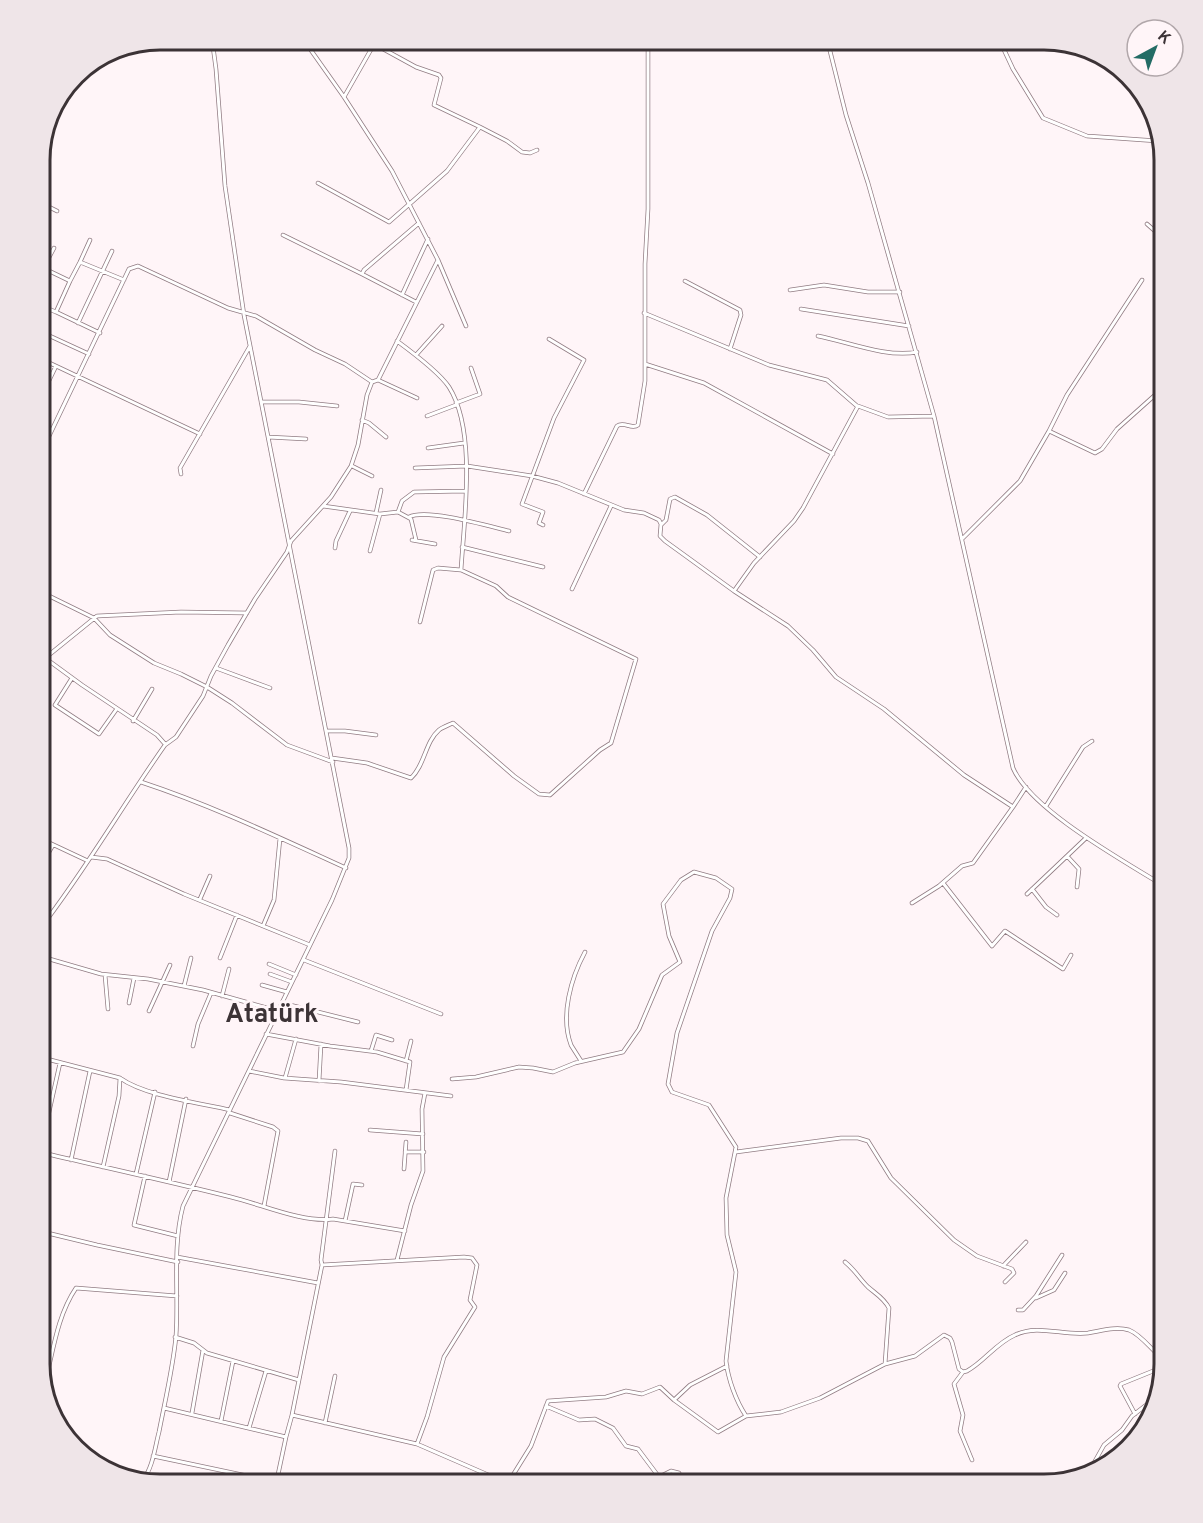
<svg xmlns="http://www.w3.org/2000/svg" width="1203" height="1523" viewBox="0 0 1203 1523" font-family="Overpass,sans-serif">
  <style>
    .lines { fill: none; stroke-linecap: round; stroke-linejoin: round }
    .minor-casing { stroke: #917c83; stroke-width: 4.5 }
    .minor { stroke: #fff; stroke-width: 3 }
    .labels { text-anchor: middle; stroke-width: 6; stroke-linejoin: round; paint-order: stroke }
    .district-label { font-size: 26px; font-weight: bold; fill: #3c3336; stroke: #fff5f8 }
    .rim { fill: none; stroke: #3c3336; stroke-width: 3 }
  </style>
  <rect width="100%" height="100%" fill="#fff5f8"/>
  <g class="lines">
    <defs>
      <path id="minor" d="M 303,39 L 344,97 L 392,171 L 438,260 L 378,380 L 372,382
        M 827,39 L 846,115 L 868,183 L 934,416 L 1013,768 C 1031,810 1124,861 1164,886
        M 999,39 L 1013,69 L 1043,118 L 1087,136 L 1158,141
        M 344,97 L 377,39
        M 480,127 L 507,141 L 522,152 L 530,153 L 537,150
        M 318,183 L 389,222 L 447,171 L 480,127 L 434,105 L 441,78 L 439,75 L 416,67 L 374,44
        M 39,202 L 57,211
        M 1147,224 L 1164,239
        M 283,235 L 362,274
        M 438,260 L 466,326
        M 80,262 L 90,240
        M 39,276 L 54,248
        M 70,281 L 80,262 L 124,280
        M 685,281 L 740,310 L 741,315 L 730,349
        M 790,290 L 824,285 L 868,292 L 900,292
        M 402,295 L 428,239
        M 416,302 L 362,274 L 364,270 L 419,223
        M 39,305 L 56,312 L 70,281 L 43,268
        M 801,309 L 909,326
        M 56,312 L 100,333
        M 644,313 L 769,365 L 827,380 L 857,406
        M 78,323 L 112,251
        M 39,331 L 89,354
        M 818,336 C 848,342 887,358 917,352
        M 416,355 L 442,326
        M 39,358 L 200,434
        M 645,364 L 704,383 L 833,454
        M 378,380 L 417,398
        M 40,399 L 56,366
        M 261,402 L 299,402 L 337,406
        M 456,403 L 480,394 L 471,368
        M 427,416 L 456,405
        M 362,420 L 369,423 L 386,437
        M 1049,431 L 1067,395 L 1142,280
        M 268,437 L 306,439
        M 428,448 L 464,443
        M 352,466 L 372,476
        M 415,468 L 467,466 L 532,476 L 558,483 L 624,510 L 644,513 L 659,520 L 661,524 L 660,536 L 665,541 L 734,591 L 788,626 L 813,650 L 836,677 L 884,709 L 964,775 L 1013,807 L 1026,787
        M 181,474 L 180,468 L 250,346
        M 584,494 L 617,426 C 624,421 632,430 638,425 L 645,381 L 645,264 L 648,209 L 648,39
        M 323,506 L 380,514 L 398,512 L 402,501 L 414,492 L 465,491
        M 398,512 L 411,519 L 416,540
        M 376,513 L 381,490
        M 409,517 C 427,508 488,526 509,531
        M 543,525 L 539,523 L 543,512 L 522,504 L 554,418 L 584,360 L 549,339
        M 661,525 L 666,520 L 670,499 L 675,497 L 707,515 L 760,557
        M 963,538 L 1020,481 L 1049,431 L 1095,453 L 1102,449 L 1117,429 L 1164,387
        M 412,540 L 435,544
        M 462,547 L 543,567
        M 335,548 L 336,541 L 350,511
        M 370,551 L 380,514
        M 572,589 L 611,506
        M 39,591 L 94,618 L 110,635 L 154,663 L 181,674 L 207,687 L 232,703 L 287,745 L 333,762
        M 734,591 L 754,563 L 794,521 L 803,508 L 858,406 L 888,417 L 934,416
        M 420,622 L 433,570 L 438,568 L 461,570
        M 45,658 L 82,685 L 157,735 L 165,744
        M 39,663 L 97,616 L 181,612 L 247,613
        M 216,668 L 270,688
        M 72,678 L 55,705 L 99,734 L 116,710
        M 133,721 L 152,689
        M 327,731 L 345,731 L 376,735
        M 332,758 L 367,763 L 411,778 C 425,765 425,742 439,730 C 443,727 449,725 453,723 L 514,776 L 539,794 L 550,795 L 600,750 L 611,743 L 636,659 L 508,597 L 496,586 L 461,570 C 464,520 477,431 449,387 C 439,372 412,352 397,341
        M 141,782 C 211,805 278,837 346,868
        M 1046,806 L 1083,747 L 1092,741
        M 39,838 L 88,861
        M 1067,856 L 1079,869 L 1077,887
        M 91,857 L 107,859 L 184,894 L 310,945
        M 39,869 L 53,845
        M 943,883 L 992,946 L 1005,931 L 1063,969 L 1071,955
        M 1032,889 L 1046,907 L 1057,915
        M 1027,894 L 1086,838
        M 200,899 L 210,876
        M 912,903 L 939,886 L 962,866 L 973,863 L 1013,807
        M 263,926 L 274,900 L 280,838
        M 39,930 C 85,871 122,806 165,745 L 176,737 L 203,696 L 211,676 L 228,645 L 255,599 L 287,552 L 291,541 L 331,497 L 351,466 L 358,445 L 367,395 L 372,382 L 345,364 L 315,350 L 256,316 L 228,308 L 138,266 L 129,269 L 39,457
        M 39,956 L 101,974 L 148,979 L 203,990 L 278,1011
        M 220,958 L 237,915
        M 304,960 L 441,1014
        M 269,964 L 296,975
        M 270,974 L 292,982
        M 105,975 L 108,1009
        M 262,985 L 287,992
        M 184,986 L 191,958
        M 222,996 L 229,969
        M 129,1003 L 134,978
        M 282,1003 L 358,1022
        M 149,1011 L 170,965
        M 266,1034 L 330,1046 L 377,1052 L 410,1062 L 406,1090
        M 193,1046 L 198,1024 L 211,993
        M 371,1051 L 376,1035 L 392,1040
        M 39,1057 L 120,1078 C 145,1096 200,1103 230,1110
        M 406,1061 L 411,1041
        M 581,1061 C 578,1056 574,1050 571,1045 C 560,1016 571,978 585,952
        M 249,1071 L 284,1078 L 341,1082 L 451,1096
        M 285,1078 L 296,1039
        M 452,1079 L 476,1077 L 519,1067 L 533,1068 L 553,1072 L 575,1063 L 623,1052 L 639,1029 L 662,975 L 680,962 L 669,936 L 663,904 L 681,880 L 694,872 L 716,878 L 732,889 L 730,898 L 712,931 L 677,1033 L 668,1084 L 672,1092 L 709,1105 L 736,1147 L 726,1198 L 727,1235 L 736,1272 L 726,1361 C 728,1379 736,1401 746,1416 L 781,1412 L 820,1398 L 885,1364 L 889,1308 C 884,1298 876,1294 868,1287 C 859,1278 855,1270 845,1262
        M 319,1081 L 321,1044
        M 230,1113 L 273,1127 L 278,1131 L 264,1206
        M 370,1130 L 423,1134
        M 39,1152 C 103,1167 167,1181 231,1197 C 261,1204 302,1223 333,1219 L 405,1231
        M 40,1152 L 60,1063
        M 405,1152 L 424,1152
        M 736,1152 L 841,1138 L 858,1138 L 868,1141 L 891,1178 L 954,1240 L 977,1256 L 1012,1269 L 1014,1273 L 1005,1282
        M 71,1160 L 90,1071
        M 103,1167 L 119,1096 L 120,1078
        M 404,1169 L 406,1142
        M 136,1174 L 155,1092
        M 145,1176 L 134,1225 L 178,1236
        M 169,1182 L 186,1099
        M 39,1221 L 43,1203 L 39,1201
        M 345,1221 L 353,1184 L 362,1185
        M 39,1231 L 97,1245 L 178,1262
        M 177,1257 L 318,1283
        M 397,1260 L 411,1205 L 423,1171 L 422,1109 L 425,1093
        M 322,1265 L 321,1260 L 335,1151
        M 1003,1266 L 1026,1242
        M 1036,1298 L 1054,1290 L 1065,1273
        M 1018,1310 L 1023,1310 L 1036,1296 L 1062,1255
        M 175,1337 L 194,1343 L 207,1353 L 299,1380
        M 885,1364 L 915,1356 L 944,1335 L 950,1338 L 952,1342 L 959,1369 L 963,1372 L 967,1371 C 984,1362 996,1343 1015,1335 C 1038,1324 1063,1336 1088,1333 C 1101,1331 1115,1326 1129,1330 C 1142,1335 1152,1351 1164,1360
        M 963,1372 L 954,1384 L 963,1415 L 960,1431 L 972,1460
        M 45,1383 C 53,1352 57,1316 76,1288 L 177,1296
        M 674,1400 L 718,1432 L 746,1416
        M 546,1406 L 579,1420 L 595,1419 L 613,1428 L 626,1446 L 638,1449 L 659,1477 L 671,1471 L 679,1473 L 684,1484
        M 164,1408 L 286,1437 L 292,1415 L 417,1444 L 509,1484
        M 192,1413 L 203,1350
        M 1135,1414 L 1120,1386 L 1121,1384 L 1163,1367
        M 292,1415 L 322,1265 L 464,1257 L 472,1258 L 477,1265 L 470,1300 L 475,1307 L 444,1357 L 427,1417 L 417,1444
        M 221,1421 L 233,1361
        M 325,1423 L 335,1376
        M 249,1428 L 266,1371
        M 153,1456 L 276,1482
        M 1090,1470 L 1104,1445 L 1122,1430 L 1132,1416 L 1154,1399
        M 277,1477 L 308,1484
        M 143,1480 C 153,1467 155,1447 159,1432 C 165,1401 173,1368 176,1336 C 179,1293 172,1248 183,1206 L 332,900 L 349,858 L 349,848 L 244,315 L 225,186 L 216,69 L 212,39
        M 508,1483 L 531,1446 L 548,1401 L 606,1397 L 626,1391 L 642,1394 L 660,1387 L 674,1400 L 690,1385 L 727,1366
        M 276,1484 L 286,1437"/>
    </defs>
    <use href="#minor" class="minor-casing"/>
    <use href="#minor" class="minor"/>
  </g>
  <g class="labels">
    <g class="district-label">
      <text x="272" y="1022">Atatürk</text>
    </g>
  </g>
  <path d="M0 0H1203V1523H0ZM160 50H1044A110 110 0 0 1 1154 160V1364A110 110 0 0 1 1044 1474H160A110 110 0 0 1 50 1364V160A110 110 0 0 1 160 50Z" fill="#efe5e8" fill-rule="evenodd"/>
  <path class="rim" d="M160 50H1044A110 110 0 0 1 1154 160V1364A110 110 0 0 1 1044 1474H160A110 110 0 0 1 50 1364V160A110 110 0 0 1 160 50Z"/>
  <g transform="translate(1155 48) rotate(41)"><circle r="28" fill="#fff5f8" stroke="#b1a7aa" stroke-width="1.5"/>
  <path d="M0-4.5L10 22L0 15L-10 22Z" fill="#236c65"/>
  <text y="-9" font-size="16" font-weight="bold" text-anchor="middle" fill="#3c3336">K</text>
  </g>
</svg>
